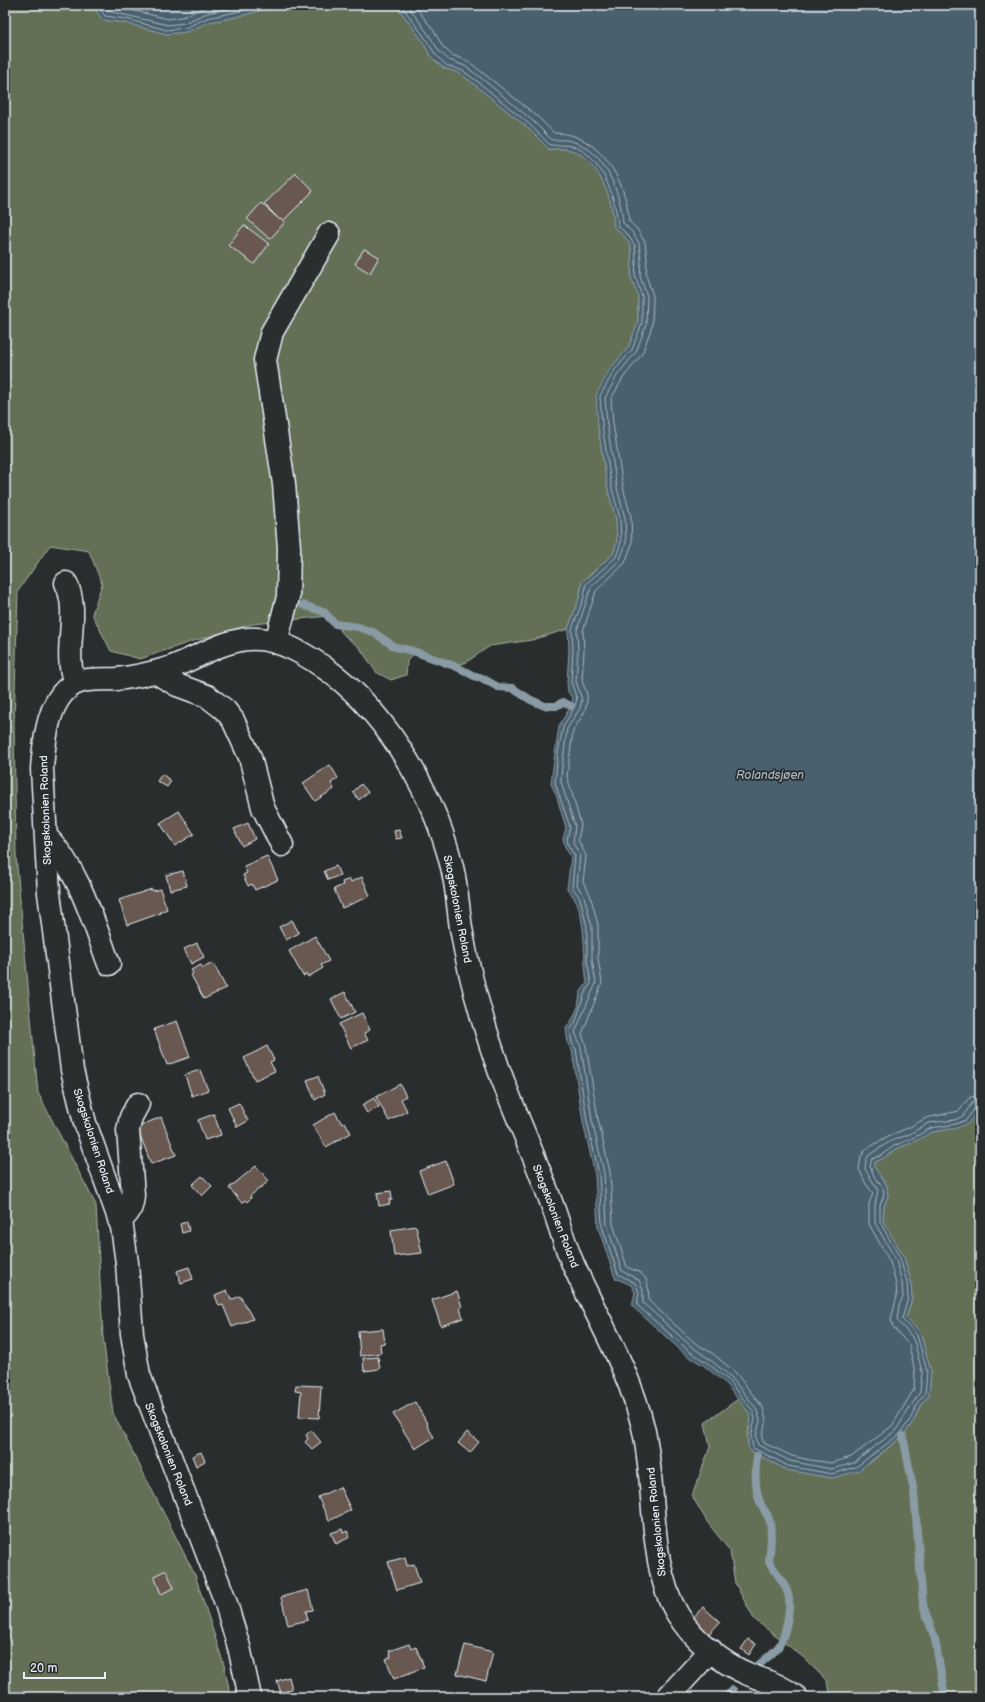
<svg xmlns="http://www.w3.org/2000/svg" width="985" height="1702" viewBox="0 0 985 1702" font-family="'Balsamiq Sans',sans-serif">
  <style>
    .green { fill: #636f56; stroke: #a6b0a7 }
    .water { fill: #4a616e; stroke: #899ba5 }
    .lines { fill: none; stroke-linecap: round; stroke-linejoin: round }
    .shore { stroke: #a9b7c1; stroke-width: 1 }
    .stream { stroke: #899ba5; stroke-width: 8 }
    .building { fill: #685850; stroke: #e8f1f8 }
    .minor-casing { stroke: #e8f1f8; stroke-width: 25 }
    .minor { stroke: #2a2d2e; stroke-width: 22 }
    .labels { text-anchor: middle; stroke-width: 3.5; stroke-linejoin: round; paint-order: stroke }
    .street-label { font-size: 11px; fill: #e8f1f8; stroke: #2a2d2e }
    .water-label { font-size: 12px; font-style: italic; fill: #a9b7c1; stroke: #2a2d2e }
  </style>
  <rect width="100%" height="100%" fill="#2a2d2e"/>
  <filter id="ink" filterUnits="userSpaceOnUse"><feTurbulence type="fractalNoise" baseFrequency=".025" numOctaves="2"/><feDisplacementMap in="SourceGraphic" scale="8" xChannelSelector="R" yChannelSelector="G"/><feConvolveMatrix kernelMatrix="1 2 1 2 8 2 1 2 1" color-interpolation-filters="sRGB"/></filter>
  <g filter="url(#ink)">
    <path class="green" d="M 5,5 L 92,5 L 103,20 L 125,23 L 167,34 L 186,32 L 209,22 L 231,18 L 283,5 L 396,5 L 422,40 L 431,57 L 444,68 L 461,74 L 474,84 L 527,127 L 549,149 C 557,149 563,148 571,150 C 599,159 614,201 614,227 L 625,237 L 631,246 L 632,260 L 631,277 L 638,296 L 638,323 L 628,348 L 610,369 L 598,426 L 608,490 L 616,519 L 617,542 L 613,554 L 582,582 L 580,596 L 568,629 L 532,640 L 490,646 L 465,663 L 446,666 L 414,654 L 407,661 L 406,675 L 391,680 L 376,672 L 360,648 L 346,637 L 328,616 L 253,624 L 193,641 L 140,659 L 111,651 L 92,614 L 102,584 L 89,551 L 50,545 L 18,591 L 14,724 L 16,856 L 38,1093 L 96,1205 L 103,1337 L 113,1413 L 195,1575 L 224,1665 L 231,1697 L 5,1697 Z
      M 980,1107 L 980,1697 L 832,1697 L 826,1680 L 803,1657 L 754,1619 L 735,1583 L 730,1551 L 708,1523 L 692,1496 L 710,1447 L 705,1423 L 738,1399 L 750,1414 L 751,1420 L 747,1436 L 749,1450 L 787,1470 L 832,1478 L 872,1461 L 903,1436 L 914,1420 L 921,1404 L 929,1395 L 931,1371 L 920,1332 L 906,1318 L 912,1298 L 911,1282 L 904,1257 L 883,1221 L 884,1206 L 888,1196 L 887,1186 L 874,1167 L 875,1162 L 882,1159 L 896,1149 L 914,1142 L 932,1132 L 946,1130 L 969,1123 Z"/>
    <path class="water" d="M 92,5 L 283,5 L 231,18 L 209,22 L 186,32 L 167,34 L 125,23 L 103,20 Z
      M 396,5 L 980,5 L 980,1107 L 969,1123 L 957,1128 L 932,1132 L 914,1142 L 896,1149 L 882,1159 L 875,1162 L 874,1167 L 887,1186 L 888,1196 L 884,1206 L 883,1221 L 904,1257 L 911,1282 L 912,1298 L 906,1318 L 920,1332 L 931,1371 L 929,1395 L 921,1404 L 914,1420 L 903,1436 L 858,1471 L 832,1478 L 787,1470 L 749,1450 C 745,1435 753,1426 750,1414 L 724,1382 L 703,1365 L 686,1355 L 632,1306 L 635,1292 L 631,1285 L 615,1278 L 598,1227 L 595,1175 L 583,1122 L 572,1050 L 568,1044 L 566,1028 L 571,1022 L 578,1007 L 580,993 L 587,983 C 582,956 589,909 567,889 L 571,857 L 565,847 L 563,839 L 566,828 L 556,794 L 551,784 L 552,775 L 559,726 L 572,704 L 573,699 L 568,692 L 567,682 L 569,650 L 568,629 L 580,596 L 582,582 L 613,554 L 617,542 L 616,519 L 608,490 L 598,426 L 596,395 L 610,369 L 628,348 L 638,323 L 638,296 L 631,277 L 632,260 L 631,246 L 625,237 L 614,227 C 614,201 599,159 571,150 C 563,148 557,149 549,149 L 527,127 L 474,84 L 461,74 L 444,68 L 431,57 L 422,40 Z"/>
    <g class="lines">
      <path class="shore" d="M 98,5 L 105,16 L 126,19 L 167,30 L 185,28 L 207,18 L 269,5
        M 105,5 L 108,11 L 168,25 L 184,23 L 207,13 L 249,5
        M 111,5 L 168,19 L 182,17 L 204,8 L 220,5
        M 401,5 L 425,38 L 435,54 L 446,65 L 463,71 L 477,81 L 529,124 L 550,145 C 557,146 564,144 572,146 C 602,155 616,198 618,226 L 628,235 L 635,246 L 636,260 L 635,276 L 642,296 L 642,323 L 632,350 L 614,371 L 600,396 L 602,425 L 612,489 L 620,518 L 621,542 L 616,557 L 586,584 L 584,597 L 572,629 L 573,650 L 571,682 L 577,699 L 575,706 L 563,727 L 558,752 L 555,783 L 570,827 L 567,839 L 568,845 L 575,856 L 572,887 L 580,898 L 587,927 L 587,960 L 591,983 L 584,995 L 575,1023 L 570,1030 L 572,1043 L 576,1049 L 587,1121 L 599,1174 L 602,1226 L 618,1274 L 635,1283 L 639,1292 L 637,1305 L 689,1351 L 706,1362 L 727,1379 L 753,1411 L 755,1420 L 751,1436 L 753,1448 L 788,1466 L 832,1474 L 856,1467 L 900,1434 L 911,1418 L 918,1402 L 925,1394 L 927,1371 L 917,1335 L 902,1319 L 908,1298 L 907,1282 L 900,1258 L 880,1222 L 880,1205 L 884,1195 L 883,1188 L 875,1178 L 870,1166 L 872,1159 L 880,1156 L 894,1146 L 913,1138 L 931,1128 L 956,1124 L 966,1120 L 976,1107 L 980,1105
        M 407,5 L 429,35 L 439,51 L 449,60 L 465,66 L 480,77 L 532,120 L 552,140 C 559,140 566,139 574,142 C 605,151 621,194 623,223 L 632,232 L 639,243 L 641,259 L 640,276 L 647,296 L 646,325 L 636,352 L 618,374 L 605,398 L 607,424 L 617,488 L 625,518 L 626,543 L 620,560 L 591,587 L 577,630 L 578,650 L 576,681 L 582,700 L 580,708 L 567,729 L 561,776 L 561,782 L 575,826 L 573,843 L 580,855 L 577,885 L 584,896 L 592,927 L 592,960 L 596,983 L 575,1032 L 581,1047 L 592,1120 L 604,1173 L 607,1225 L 622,1271 L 639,1280 L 643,1291 L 643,1303 L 692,1347 L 708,1358 L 730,1376 L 756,1408 L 760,1420 L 756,1437 L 758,1445 L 790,1461 L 831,1469 L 854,1463 L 896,1430 L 920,1392 L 922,1372 L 915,1344 L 912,1337 L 897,1320 L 899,1306 L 903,1297 L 902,1283 L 896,1260 L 875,1223 L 875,1205 L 878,1190 L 865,1169 L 866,1160 L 869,1155 L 891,1141 L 910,1134 L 928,1123 L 955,1120 L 963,1116 L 972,1103 L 980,1100
        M 414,5 L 434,31 L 443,47 L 452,55 L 468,61 L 483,73 L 537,116 L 554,133 C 598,132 627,180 629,221 L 637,229 L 645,242 L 647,259 L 646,275 L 653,296 L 652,326 L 642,354 L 623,378 L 611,399 L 613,423 L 623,487 L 631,517 L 632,544 L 625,563 L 596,591 L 583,631 L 584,651 L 582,681 L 587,694 L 587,701 L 585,711 L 573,731 L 567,776 L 581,825 L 578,840 L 586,856 L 583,882 L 590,894 L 598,925 L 598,959 L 602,983 L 582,1034 L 586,1046 L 598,1119 L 610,1172 L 613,1224 L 627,1267 C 630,1269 635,1270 639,1272 C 650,1278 648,1291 649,1301 L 695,1343 L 712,1353 L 736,1373 L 763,1408 L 766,1420 L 762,1438 L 764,1443 L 792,1456 L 810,1460 L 831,1463 L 851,1457 L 892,1426 L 914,1389 L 915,1372 L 909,1345 L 893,1327 L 891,1319 L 897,1296 L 896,1284 L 890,1262 L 869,1224 L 869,1204 L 873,1193 L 866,1184 L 859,1169 L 861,1157 L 865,1150 L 888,1136 L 908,1128 L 926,1118 L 959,1111 L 969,1098 L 980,1094"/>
      <path class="stream" d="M 303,605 L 324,612 L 335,624 L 358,627 L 373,632 L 395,647 L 413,651 L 457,667 L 476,677 L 480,677 L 498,687 L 512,688 L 531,700 L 545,706 L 556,706 L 563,702 L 571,706
        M 903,1436 L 914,1492 L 923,1605 L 935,1639 L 945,1697
        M 756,1667 C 764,1660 773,1654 779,1646 C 785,1636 792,1606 788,1594 C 785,1583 776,1572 769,1562 C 770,1548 773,1533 769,1519 C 767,1513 762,1508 760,1502 C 754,1487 755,1471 757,1456
        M 726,1697 L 733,1690"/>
    </g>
    <path class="building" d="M 296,173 L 313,191 L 283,221 L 281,219 L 280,220 L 264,204 Z
      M 261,203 L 280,220 L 281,219 L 285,222 L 270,239 L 247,219 Z
      M 244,225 L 269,244 L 254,264 L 228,245 Z
      M 364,249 L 379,257 L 370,273 L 355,264 Z
      M 330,765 L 338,778 L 331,783 L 334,789 L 315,801 L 303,783 Z
      M 162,774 L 171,781 L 167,787 L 157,781 Z
      M 361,784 L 368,792 L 359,800 L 353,792 Z
      M 179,811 L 194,834 L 175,846 L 160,823 Z
      M 248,823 L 255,839 L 242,846 L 234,829 Z
      M 399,830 L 402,838 L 396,839 L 394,831 Z
      M 267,856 L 278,880 L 255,890 L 252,884 L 248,886 L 243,875 L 247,873 L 244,866 Z
      M 336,866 L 340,875 L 328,880 L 324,871 Z
      M 183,871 L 187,886 L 170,890 L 166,875 Z
      M 362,877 L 370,896 L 342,908 L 334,889 L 343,885 L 342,882 L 350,879 L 351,882 Z
      M 152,889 L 153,891 L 160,889 L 167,909 L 160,912 L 161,913 L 127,925 L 119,900 Z
      M 292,920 L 299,933 L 286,940 L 279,927 Z
      M 315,936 L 329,961 L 321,965 L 323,968 L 308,977 L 307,974 L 303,976 L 289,951 Z
      M 197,943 L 204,957 L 191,964 L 184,949 Z
      M 213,963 L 226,988 L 204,999 L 191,975 L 193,973 L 191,970 L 201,965 L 203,968 Z
      M 345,992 L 355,1012 L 341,1019 L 331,999 Z
      M 362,1013 L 370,1030 L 364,1033 L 368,1040 L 351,1048 L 339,1024 Z
      M 177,1021 L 190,1057 L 167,1065 L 154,1029 Z
      M 267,1046 L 274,1060 L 270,1062 L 275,1071 L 255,1080 L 244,1058 Z
      M 200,1070 L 208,1090 L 192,1096 L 185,1075 Z
      M 318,1076 L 325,1094 L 315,1100 L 307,1080 Z
      M 400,1084 L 406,1096 L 401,1099 L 407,1111 L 389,1121 L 376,1097 Z
      M 374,1098 L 379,1107 L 367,1113 L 362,1105 Z
      M 239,1103 L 248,1121 L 237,1127 L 228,1108 Z
      M 335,1112 L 342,1124 L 345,1122 L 351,1133 L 326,1147 L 313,1125 Z
      M 214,1114 L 221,1135 L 205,1140 L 198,1120 Z
      M 161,1117 L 176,1155 L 151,1164 L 137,1127 Z
      M 446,1161 L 454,1184 L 428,1194 L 419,1171 Z
      M 256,1166 L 269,1181 L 250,1196 L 251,1198 L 247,1202 L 245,1200 L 242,1203 L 229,1188 Z
      M 202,1176 L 212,1186 L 202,1196 L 192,1185 Z
      M 391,1191 L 392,1200 L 389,1200 L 390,1204 L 379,1206 L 377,1193 Z
      M 187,1222 L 189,1231 L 182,1233 L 180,1224 Z
      M 416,1226 L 422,1253 L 394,1256 L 391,1230 Z
      M 189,1267 L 193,1279 L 181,1283 L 177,1271 Z
      M 227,1290 L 231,1300 L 240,1296 L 253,1319 L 232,1327 L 223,1305 L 219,1306 L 215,1295 Z
      M 457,1291 L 462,1307 L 460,1308 L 463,1318 L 441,1326 L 432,1300 Z
      M 383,1329 L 385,1343 L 380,1344 L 381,1353 L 360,1356 L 358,1331 Z
      M 378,1357 L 380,1369 L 364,1371 L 363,1358 Z
      M 296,1385 L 321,1386 L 319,1418 L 299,1417 L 301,1392 L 295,1391 Z
      M 415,1402 L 428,1425 L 427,1426 L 434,1437 L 415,1449 L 393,1414 Z
      M 311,1430 L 321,1442 L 312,1449 L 305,1442 L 308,1439 L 306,1435 Z
      M 467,1432 L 479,1442 L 470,1453 L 458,1443 Z
      M 201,1452 L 205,1461 L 196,1466 L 192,1456 Z
      M 340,1487 L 351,1510 L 329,1521 L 318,1497 Z
      M 342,1529 L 343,1533 L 347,1531 L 350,1537 L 336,1544 L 331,1533 Z
      M 405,1557 L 407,1566 L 414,1564 L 420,1583 L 397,1590 L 388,1562 Z
      M 166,1570 L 174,1588 L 161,1594 L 154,1576 Z
      M 308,1590 L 313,1610 L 306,1611 L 308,1620 L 288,1625 L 281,1597 Z
      M 703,1607 L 720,1622 L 705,1638 L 688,1623 Z
      M 748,1639 L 756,1644 L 749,1655 L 741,1649 Z
      M 409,1644 L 411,1649 L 416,1647 L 424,1667 L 394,1679 L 386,1659 L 391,1657 L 389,1651 Z
      M 465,1645 L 493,1652 L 486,1681 L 457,1674 Z
      M 289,1677 L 292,1689 L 281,1693 L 277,1681 Z"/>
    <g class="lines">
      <defs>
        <path id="minor" d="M 66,583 C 81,614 62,651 75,683
          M 276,642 L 288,597 L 289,548 L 284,484 L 265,360 L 272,332 L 329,234
          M 155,672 L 177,685 L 207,696 L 225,710 L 233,720 L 250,757 L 263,808 L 282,845
          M 46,836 C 79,870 93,921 109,964
          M 119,1220 C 130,1214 132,1207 133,1195 L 128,1130 L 131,1117 L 138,1104
          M 250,1697 L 239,1647 L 225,1600 L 139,1375 L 132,1334 L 127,1263 L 122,1227 L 85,1123 L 72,1070 L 49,893 L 42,769 C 44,742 48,692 79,682 C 91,678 104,680 117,679 C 135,677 152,673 169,668 C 196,659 220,641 249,639 C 279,637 309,656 333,674 C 390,718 435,797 452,867 C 457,887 458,908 461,928 C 469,976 483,1024 499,1070 C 515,1113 534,1155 550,1199 C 558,1220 564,1243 573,1264 C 597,1318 629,1369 643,1427 C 657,1484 647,1565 678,1615 C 693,1639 721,1663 748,1674 C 765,1681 781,1685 796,1697
          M 668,1697 L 711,1650"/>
      </defs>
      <use href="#minor" class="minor-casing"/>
      <use href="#minor" class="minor"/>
    </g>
  </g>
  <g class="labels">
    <g class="street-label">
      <text transform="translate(45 810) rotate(-92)" y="4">Skogskolonien Roland</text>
      <text transform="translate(458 909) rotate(79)" y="4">Skogskolonien Roland</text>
      <text transform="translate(94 1141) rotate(72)" y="4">Skogskolonien Roland</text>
      <text transform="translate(556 1216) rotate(69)" y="4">Skogskolonien Roland</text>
      <text transform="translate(169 1454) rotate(68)" y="4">Skogskolonien Roland</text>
      <text transform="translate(656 1522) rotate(-96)" y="4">Skogskolonien Roland</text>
    </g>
    <g class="water-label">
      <text x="770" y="779">Rolandsjøen</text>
    </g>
  </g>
  <rect width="985" height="1702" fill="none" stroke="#2a2d2e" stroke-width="20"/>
  <rect x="10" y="10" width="965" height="1682" fill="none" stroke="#e8f1f8" stroke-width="1.5" filter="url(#ink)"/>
  <path d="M24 1672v6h81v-6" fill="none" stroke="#e8f1f8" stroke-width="2"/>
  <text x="30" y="1672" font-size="12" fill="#e8f1f8" stroke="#2a2d2e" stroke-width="3" paint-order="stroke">20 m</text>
</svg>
